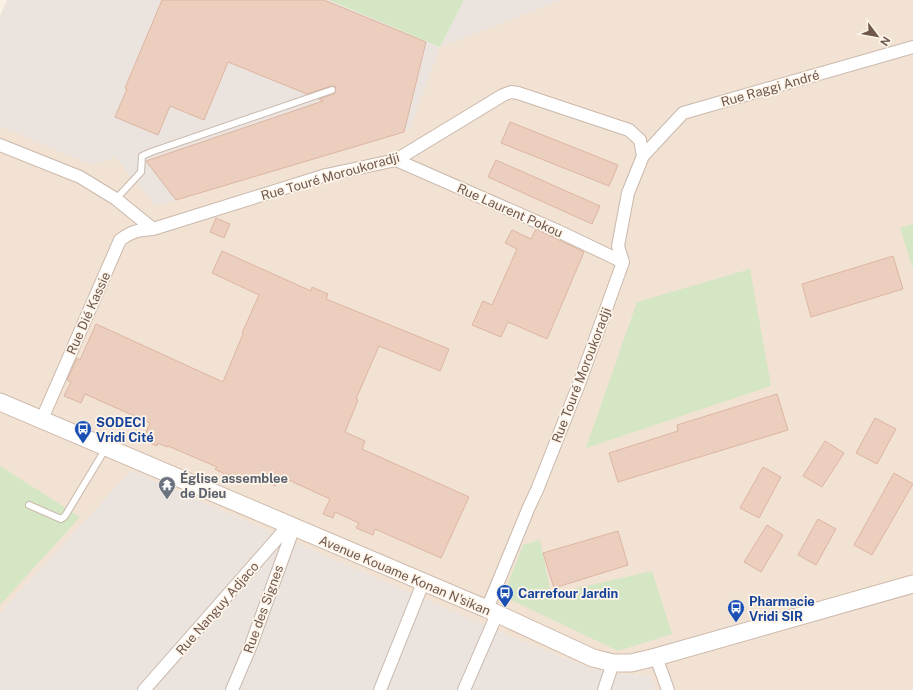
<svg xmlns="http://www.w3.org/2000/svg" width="913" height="690" viewBox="0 0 913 690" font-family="'Public Sans',sans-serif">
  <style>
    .residential { fill: #f1e2d3 }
    .industrial { fill: #eae3de }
    .green { fill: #d4e6c4 }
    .building { fill: #eccebf; stroke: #ddb5a1 }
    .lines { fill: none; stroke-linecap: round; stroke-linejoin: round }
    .lane-casing { stroke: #cab8ac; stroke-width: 8 }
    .street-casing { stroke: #cab8ac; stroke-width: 14 }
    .secondary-casing { stroke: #cfbaac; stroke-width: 19 }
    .lane { stroke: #fff; stroke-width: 6 }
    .street { stroke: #fff; stroke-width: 12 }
    .secondary { stroke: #fff; stroke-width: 17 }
    .labels { text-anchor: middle; stroke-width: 3.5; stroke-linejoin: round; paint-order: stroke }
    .street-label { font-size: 13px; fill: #70574c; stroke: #fdf5ea }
    .transit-label { font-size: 13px; font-weight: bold; fill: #164399; stroke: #fdf5ea; text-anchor: start }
    .worship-label { font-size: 13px; font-weight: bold; fill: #5b616d; stroke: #fdf5ea; text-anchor: start }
  </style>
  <rect width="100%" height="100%" fill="#faf0e4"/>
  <path class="residential" d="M 561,0 L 913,0 L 913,690 L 656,690 L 650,676 L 617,674 L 587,667 L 507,635 L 131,471 L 0,613 L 0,126 L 92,165 L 115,157 L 156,206 L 409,130 L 440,47 Z"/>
  <path class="industrial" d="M 7,0 L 329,0 L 440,47 L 464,0 L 561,0 L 440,47 L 409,130 L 156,206 L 115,157 L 92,165 L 0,126 L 0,16 Z
    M 131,471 L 507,635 L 587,667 L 617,674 L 650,676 L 656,690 L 0,690 L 0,613 Z"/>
  <path class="green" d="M 329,0 L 464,0 L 440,47 Z
    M 913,224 L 913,269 L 900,228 Z
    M 750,269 L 771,386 L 586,448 L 637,302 Z
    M 0,466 L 80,517 L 0,605 Z
    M 540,540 L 551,594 L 652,571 L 672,634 L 618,651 L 503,596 L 523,545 Z"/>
  <path class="building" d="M 162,0 L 324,0 L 426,42 L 404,132 L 176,200 L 146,161 L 323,101 L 319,99 L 334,94 L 336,89 L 335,86 L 331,86 L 307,94 L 228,62 L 204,120 L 170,106 L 158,135 L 115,117 L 127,89 L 125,88 Z
    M 510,122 L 618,165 L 609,186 L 501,143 Z
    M 496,160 L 600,206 L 592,224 L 488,177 Z
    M 216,218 L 230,224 L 224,238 L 210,232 Z
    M 536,229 L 584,252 L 547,339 L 508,322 L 501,337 L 472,325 L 483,301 L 492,305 L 517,249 L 505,243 L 512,230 L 531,239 Z
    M 222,251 L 311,291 L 312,287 L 328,294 L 326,299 L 449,349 L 440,371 L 379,346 L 356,399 L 358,400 L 345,432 L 365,441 L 362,449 L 469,497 L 441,558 L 375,529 L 373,535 L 356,528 L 359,523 L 335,512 L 333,518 L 323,514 L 330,499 L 280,476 L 275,486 L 263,480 L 261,485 L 243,478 L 242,479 L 229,474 L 228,476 L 215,469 L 217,467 L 168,446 L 167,447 L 158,443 L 157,446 L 143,440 L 150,423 L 85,394 L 81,403 L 64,396 L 71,382 L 67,380 L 77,358 L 80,360 L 96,324 L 223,382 L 243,334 L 242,333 L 259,295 L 212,273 Z
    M 893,256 L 903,289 L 811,317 L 802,284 Z
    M 777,394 L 788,430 L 618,482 L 609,453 L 678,431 L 677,425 Z
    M 875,418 L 896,429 L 877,464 L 856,453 Z
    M 825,441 L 844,453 L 822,487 L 803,476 Z
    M 763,467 L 781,477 L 759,518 L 740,508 Z
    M 894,473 L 913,484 L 872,555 L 854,545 Z
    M 818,519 L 836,529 L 816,565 L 798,555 Z
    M 767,525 L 783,535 L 761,572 L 744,562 Z
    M 618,531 L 628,565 L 554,588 L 543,553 Z"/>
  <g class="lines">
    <defs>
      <path id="lane" d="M 116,199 L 141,172 L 142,156 L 151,152 L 332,90
        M 29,505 L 61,519 L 65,516 L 106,448"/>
      <path id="street" d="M 0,145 L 80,177 L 116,199 L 153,229 L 326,175 L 396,160 L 503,95 L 511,92 L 518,93 L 629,130 L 640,140 L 643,156 L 628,193 L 618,246 L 623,262 L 579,384 L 537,490 L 529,507 L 487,609
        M 643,156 L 683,113 L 913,47
        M 396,160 L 558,231 L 623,262
        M 42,419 L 120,240 C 132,231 139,230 153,229
        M 656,657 L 668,690
        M 144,690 L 289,525
        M 232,690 L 251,645 L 294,527
        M 380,690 L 423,583
        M 464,690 L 497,614
        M 604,690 L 613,663"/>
      <path id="secondary" d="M 0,402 L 487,609 L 593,658 L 613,663 L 631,663 L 656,657 L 913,584"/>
    </defs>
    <use href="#lane" class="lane-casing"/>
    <use href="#street" class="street-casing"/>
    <use href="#secondary" class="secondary-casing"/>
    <use href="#lane" class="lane"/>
    <use href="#street" class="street"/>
    <use href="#secondary" class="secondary"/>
  </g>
  <defs>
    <symbol id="bus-pin" viewBox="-11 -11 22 30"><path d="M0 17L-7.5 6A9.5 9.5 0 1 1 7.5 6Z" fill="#1a4fb4" stroke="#fdf5ea"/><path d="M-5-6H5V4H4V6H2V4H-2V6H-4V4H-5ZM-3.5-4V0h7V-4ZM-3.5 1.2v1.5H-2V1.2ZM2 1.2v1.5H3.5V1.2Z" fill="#fff"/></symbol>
    <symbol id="temple-pin" viewBox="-11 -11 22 30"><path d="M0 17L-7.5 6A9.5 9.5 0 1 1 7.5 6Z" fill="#6b7280" stroke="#fdf5ea"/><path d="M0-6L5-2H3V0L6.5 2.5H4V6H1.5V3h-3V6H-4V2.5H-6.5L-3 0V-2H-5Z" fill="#fff"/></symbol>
  </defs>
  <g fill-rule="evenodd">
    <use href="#bus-pin" x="73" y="419" width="20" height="27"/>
    <use href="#temple-pin" x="157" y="475" width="20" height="27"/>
    <use href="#bus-pin" x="495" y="583" width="20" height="27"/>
    <use href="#bus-pin" x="726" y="598" width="20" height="27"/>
  </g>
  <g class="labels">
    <g class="street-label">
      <text transform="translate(770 88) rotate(-16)" y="5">Rue Raggi André</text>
      <text transform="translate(330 176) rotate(-16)" y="5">Rue Touré Moroukoradji</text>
      <text transform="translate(510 210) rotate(24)" y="5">Rue Laurent Pokou</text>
      <text transform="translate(88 313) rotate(-66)" y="5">Rue Dié Kassie</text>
      <text transform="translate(581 375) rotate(-69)" y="5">Rue Touré Moroukoradji</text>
      <text transform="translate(405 575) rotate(23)" y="5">Avenue Kouame Konan N'sikan</text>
      <text transform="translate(217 608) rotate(-49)" y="5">Rue Nanguy Adjaco</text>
      <text transform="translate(263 609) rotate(-70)" y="5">Rue des Signes</text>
    </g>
    <g class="transit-label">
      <text x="96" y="427">SODECI<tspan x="96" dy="15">Vridi Cité</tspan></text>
      <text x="518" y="598">Carrefour Jardin</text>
      <text x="749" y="606">Pharmacie<tspan x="749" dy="15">Vridi SIR</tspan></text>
    </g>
    <g class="worship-label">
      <text x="180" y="483">Église assemblee<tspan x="180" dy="15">de Dieu</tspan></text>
    </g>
  </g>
  <g transform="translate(877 36) rotate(122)" stroke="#fdf5ea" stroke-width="3" paint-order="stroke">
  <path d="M0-3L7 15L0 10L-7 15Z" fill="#70574c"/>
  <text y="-6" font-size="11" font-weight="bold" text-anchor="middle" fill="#70574c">N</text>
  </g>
</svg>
